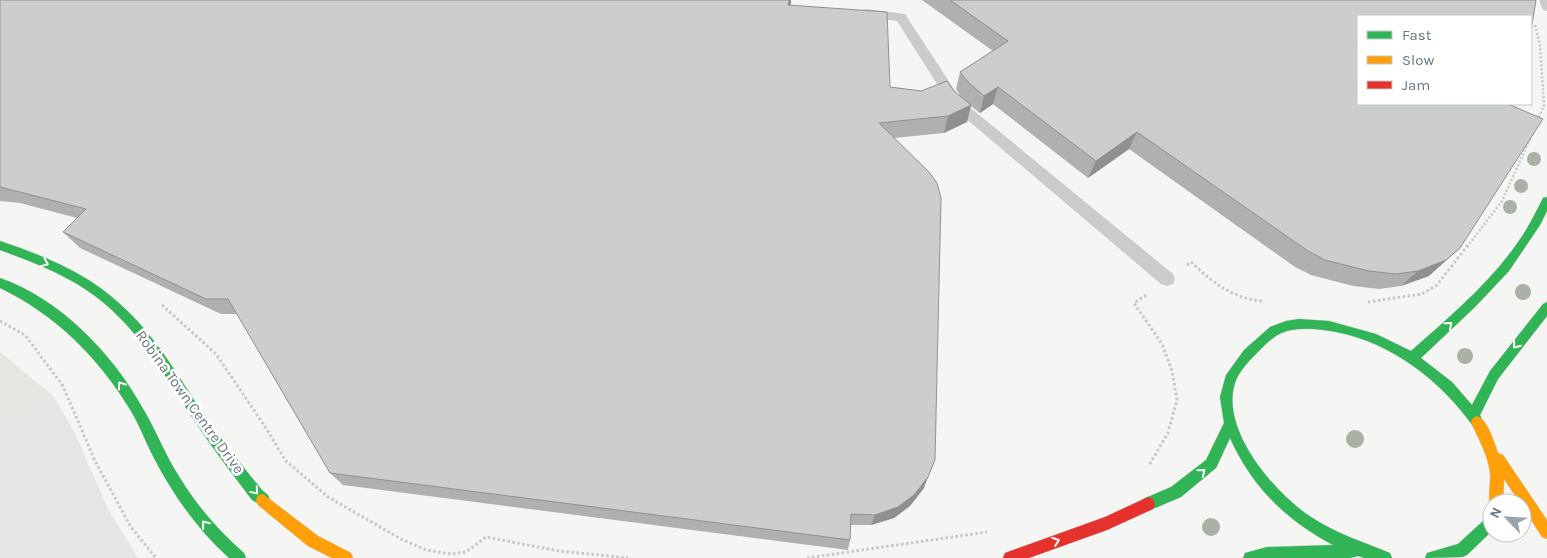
<svg xmlns="http://www.w3.org/2000/svg" width="1547" height="558" viewBox="0 0 1547 558" font-family="Karla,sans-serif">
  <style>
    .built { fill: #e4e5e5 }
    .green { fill: #e4e7e1 }
    .lines { fill: none; stroke-linecap: round; stroke-linejoin: round }
    .fast-casing { stroke: #d2d3d4; stroke-width: 1 }
    .slow-casing { stroke: #d2d3d4; stroke-width: 1 }
    .jam-casing { stroke: #d2d3d4; stroke-width: 1 }
    .path-far1 { stroke: #c7c8c9; stroke-width: 2.5; stroke-dasharray: 2 2; stroke-linecap: butt }
    .path { stroke: #c7c8c9; stroke-width: 3; stroke-dasharray: 2.5 2.5; stroke-linecap: butt }
    .lane { fill: #cacbcc; fill-rule: evenodd }
    .fast { fill: #30b455; fill-rule: evenodd }
    .slow { fill: #ff9f0a; fill-rule: evenodd }
    .jam { fill: #e5322d; fill-rule: evenodd }
    .tree { fill: #a9b2a5 }
    .wall { fill: #afb1b1 }
    .shaded-wall { fill: #8f9090 }
    .building { fill: #cccece; stroke: #8f9090 }
    .oneway { stroke: #fff }
    .labels { text-anchor: middle; stroke-width: 5; stroke-linejoin: round; paint-order: stroke }
    .street-label { font-size: 15px; fill: #667783; stroke: #fff }
  </style>
  <rect width="100%" height="100%" fill="#f5f5f4"/>
  <path class="built" d="M 53,396 L 73,429 L 107,507 L 138,558 L 0,558 L 0,461 L 5,445 L 6,424 Z"/>
  <path class="green" d="M 0,352 L 53,396 L 6,424 L 5,445 L 0,461 Z"/>
  <g class="lines">
    <defs>
      <path id="fast" d="M 1547,197 L 1547,211 L 1540,225 L 1509,271 L 1475,307 L 1421,358 L 1452,382 L 1472,405 L 1490,371 L 1543,304 L 1547,302 L 1547,316 L 1498,379 L 1480,415 L 1483,422 L 1481,426 L 1477,428 L 1473,426 C 1440,380 1392,343 1336,332 C 1320,329 1303,327 1287,331 C 1273,335 1264,346 1254,356 C 1247,363 1238,373 1235,383 C 1220,429 1273,491 1308,515 C 1334,533 1361,541 1390,553 L 1392,558 L 1364,558 L 1358,556 L 1350,558 L 1243,558 L 1245,553 L 1267,547 L 1333,545 C 1286,520 1252,487 1230,438 L 1216,468 L 1181,497 L 1148,511 L 1143,509 L 1141,504 L 1143,499 L 1171,487 L 1206,460 L 1224,423 L 1220,397 L 1226,375 L 1244,350 L 1270,327 L 1286,321 L 1299,319 L 1329,321 L 1376,334 L 1411,351 C 1448,318 1487,286 1516,245 C 1527,230 1535,214 1543,198 Z
        M 0,241 C 42,255 87,273 120,304 C 154,334 177,374 202,412 C 221,439 241,465 262,490 L 268,495 L 270,500 L 268,505 L 263,506 L 252,500 C 232,473 212,448 194,420 C 165,376 139,329 95,296 C 67,275 33,262 0,250 Z
        M 0,278 C 60,299 112,353 142,407 C 156,430 165,455 180,478 C 197,506 219,531 244,553 L 246,558 L 229,558 C 198,530 173,495 154,458 C 146,443 140,426 131,411 C 99,358 56,315 0,288 Z
        M 1492,507 L 1492,531 L 1467,555 L 1462,557 L 1425,558 L 1427,553 L 1458,544 L 1483,521 L 1487,509 Z"/>
      <path id="slow" d="M 1477,416 C 1488,420 1494,442 1498,453 L 1503,455 L 1547,520 L 1547,539 L 1542,537 L 1522,506 L 1522,503 L 1520,503 L 1504,479 L 1503,503 L 1492,503 L 1491,508 C 1487,498 1491,484 1490,473 C 1488,454 1478,439 1471,422 L 1473,418 Z
        M 263,494 L 318,536 L 351,553 L 353,558 L 332,558 L 308,546 L 258,505 L 256,500 L 258,495 Z"/>
      <path id="jam" d="M 1148,497 L 1153,499 L 1155,504 L 1153,509 L 1107,530 L 1029,558 L 1003,558 L 1005,553 L 1105,517 Z"/>
    </defs>
    <use href="#fast" class="fast-casing"/>
    <use href="#slow" class="slow-casing"/>
    <use href="#jam" class="jam-casing"/>
    <path class="path-far1" d="M 1535,25 L 1540,45 L 1544,105 L 1538,119
      M 1467,247 L 1502,201 L 1530,139"/>
    <path class="path" d="M 1187,265 L 1191,262 C 1212,282 1233,299 1263,301
      M 1146,295 L 1134,303 L 1162,344 L 1172,371 L 1177,400 L 1168,433 L 1149,465
      M 1368,302 L 1422,294 L 1437,285 L 1468,245
      M 162,305 L 216,354 L 266,428 L 285,460 L 328,497 L 401,539 L 426,550 L 451,554 L 466,552 L 486,537 L 559,551 L 628,558
      M 0,321 L 25,335 L 63,386 L 95,461 L 131,527 L 156,558
      M 807,558 L 987,532"/>
    <path class="lane" d="M 1539,0 L 1547,0 L 1547,11 L 1543,10 Z
      M 866,9 L 905,14 L 961,100 L 1173,274 L 1175,279 L 1173,284 L 1167,286 L 1161,284 L 951,106 L 897,21 L 862,16 L 860,13 L 862,10 Z"/>
    <use href="#fast" class="fast"/>
    <use href="#slow" class="slow"/>
    <use href="#jam" class="jam"/>
  </g>
  <g class="tree">
    <circle cx="1534" cy="159" r="7"/>
    <circle cx="1521" cy="186" r="7"/>
    <circle cx="1510" cy="207" r="7"/>
    <circle cx="1523" cy="292" r="8"/>
    <circle cx="1465" cy="356" r="8"/>
    <circle cx="1355" cy="439" r="9"/>
    <circle cx="1211" cy="527" r="9"/>
  </g>
  <path class="wall" d="M 0,0 L 791,5 L 890,87 L 921,91 L 954,91 L 961,97 L 956,89 L 960,72 L 993,51 L 922,0 L 1536,0 L 1429,276 L 1401,286 L 1379,289 L 1353,286 L 1311,275 L 1295,267 L 1129,149 L 1088,178 L 993,104 L 980,113 L 971,106 L 967,122 L 944,133 L 894,138 L 924,488 L 910,506 L 894,518 L 871,525 L 851,525 L 850,540 L 848,550 L 343,485 L 330,473 L 237,314 L 221,314 L 80,248 L 63,232 L 77,218 L 20,203 L 0,201 Z"/>
  <path class="shaded-wall" d="M 789,0 L 791,0 L 791,5 L 788,22 L 788,5 Z
    M 998,87 L 993,104 L 980,113 L 984,96 Z
    M 971,105 L 967,122 L 944,133 L 948,116 Z
    M 1137,132 L 1129,149 L 1088,178 L 1096,161 Z
    M 1460,248 L 1429,276 L 1401,286 L 1418,271 Z
    M 928,477 L 924,488 L 910,506 L 894,518 L 871,525 L 875,515 Z"/>
  <path class="building" d="M 0,0 L 789,0 L 788,5 L 887,12 L 890,87 L 921,91 L 947,81 L 954,91 L 971,105 L 948,116 L 879,123 L 929,172 L 937,183 L 941,198 L 935,460 L 928,477 L 914,495 L 898,507 L 875,515 L 851,514 L 850,540 L 330,473 L 228,299 L 206,299 L 63,232 L 86,209 L 0,187 Z
    M 950,0 L 1536,0 L 1531,31 L 1531,16 L 1358,16 L 1358,104 L 1508,104 L 1543,119 L 1460,248 L 1446,260 L 1418,271 L 1396,274 L 1369,271 L 1325,260 L 1308,251 L 1137,132 L 1096,161 L 998,87 L 984,96 L 967,81 L 960,72 L 1008,41 Z"/>
  <defs><path id="oneway-chevron" d="M-2-3.5L2.5 0L-2 3.5" fill="none" stroke-width="1.6" stroke-linecap="round" stroke-linejoin="round" transform="scale(1.25)"/></defs>
  <g class="oneway">
    <use href="#oneway-chevron" transform="translate(45 263) rotate(22)"/>
    <use href="#oneway-chevron" transform="translate(1449 325) rotate(-39)"/>
    <use href="#oneway-chevron" transform="translate(1516 345) rotate(129)"/>
    <use href="#oneway-chevron" transform="translate(121 385) rotate(-126)"/>
    <use href="#oneway-chevron" transform="translate(1202 472) rotate(-39)"/>
    <use href="#oneway-chevron" transform="translate(255 491) rotate(50)"/>
    <use href="#oneway-chevron" transform="translate(205 524) rotate(-129)"/>
    <use href="#oneway-chevron" transform="translate(1056 541) rotate(-20)"/>
  </g>
  <g class="labels">
    <g class="street-label">
      <text transform="translate(190 402) rotate(54)" y="5">Robina Town Centre Drive</text>
    </g>
  </g>
  <rect x="1357" y="15" width="175" height="90" fill="#ffffff" stroke="#c2c9cd"/>
  <rect x="1367" y="31" width="25" height="8" fill="#30b455" stroke="#c2c9cd"/>
  <text x="1402" y="40" font-size="15" fill="#667783">Fast</text>
  <rect x="1367" y="56" width="25" height="8" fill="#ff9f0a" stroke="#c2c9cd"/>
  <text x="1402" y="65" font-size="15" fill="#667783">Slow</text>
  <rect x="1367" y="81" width="25" height="8" fill="#e5322d" stroke="#c2c9cd"/>
  <text x="1402" y="90" font-size="15" fill="#667783">Jam</text>
  <g transform="translate(1507 518) rotate(295)"><circle r="24" fill="#ffffff" stroke="#c2c9cd"/>
  <path d="M0-4L9 19L0 12L-9 19Z" fill="#98a3ab"/>
  <text y="-8" font-size="14" font-weight="bold" text-anchor="middle" fill="#667783">N</text>
  </g>
</svg>
